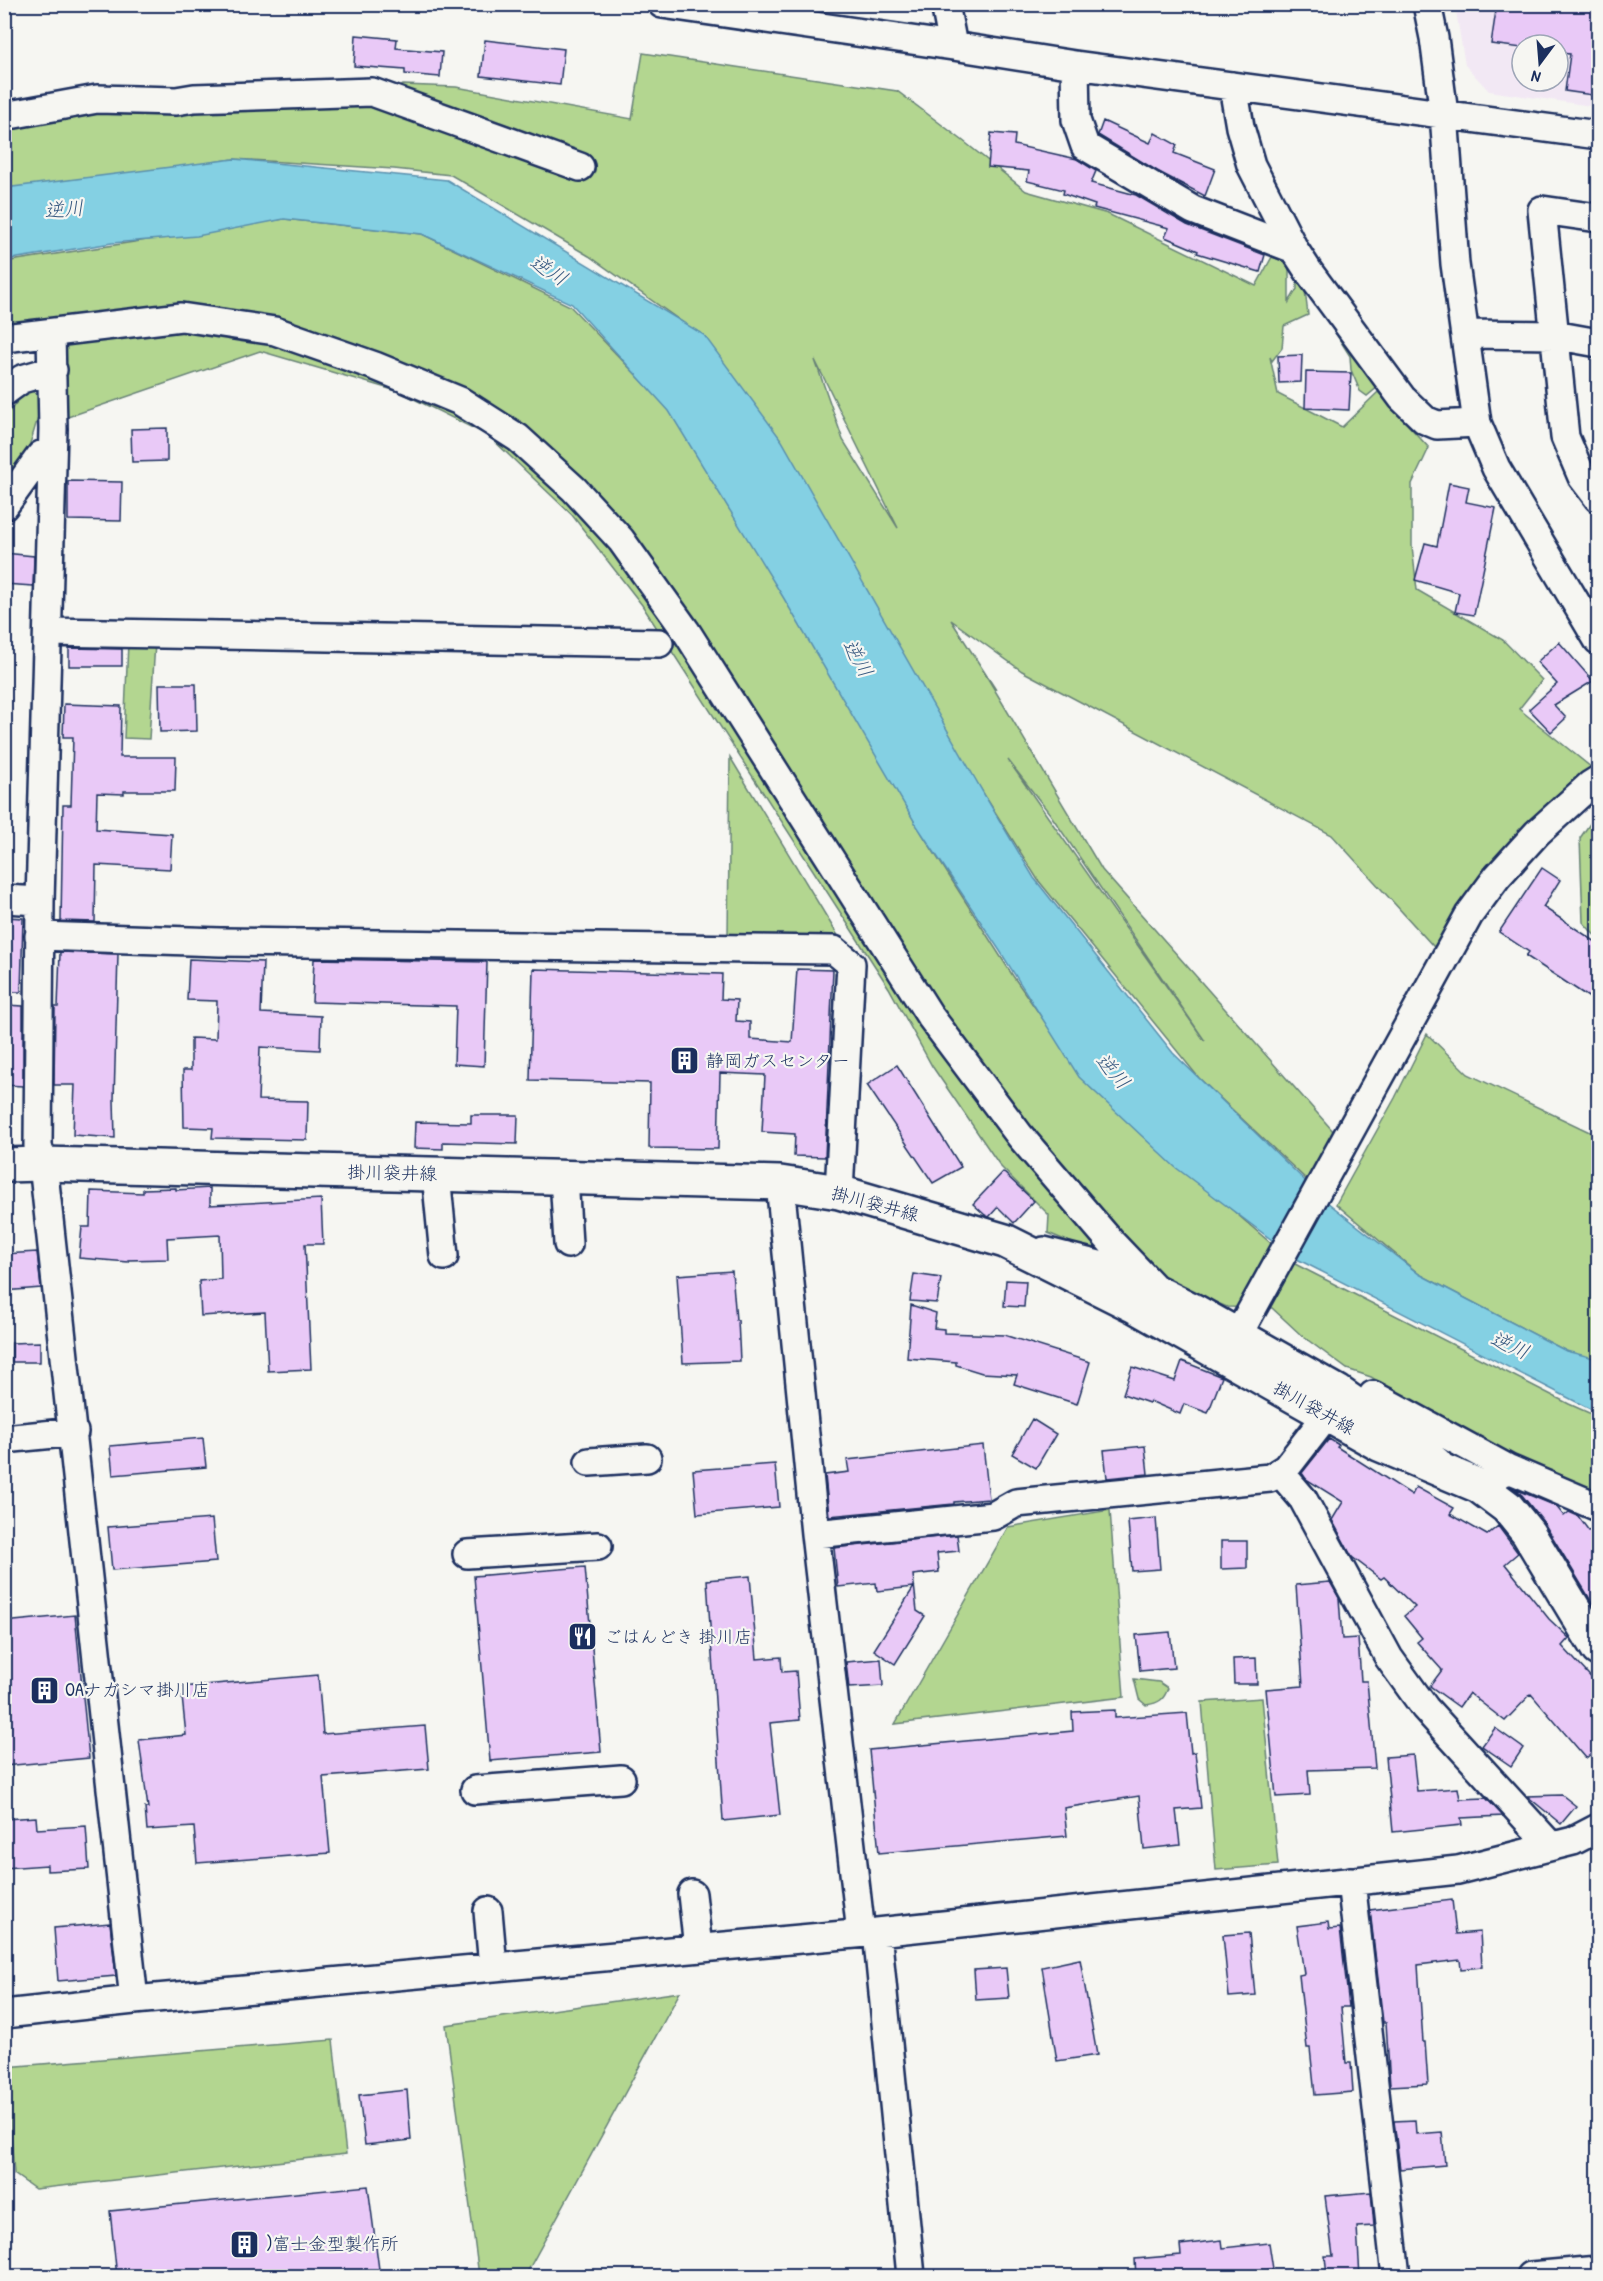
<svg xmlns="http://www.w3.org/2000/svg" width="1603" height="2281" viewBox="0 0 1603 2281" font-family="'Patrick Hand','Klee One',sans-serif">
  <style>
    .built { fill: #f2e8f4; fill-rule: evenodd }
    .green { fill: #b3d690; stroke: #678277; stroke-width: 1.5; fill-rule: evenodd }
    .water { fill: #84d0e3; stroke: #5a90ae; stroke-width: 1.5 }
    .building { fill: #e9c9f7; stroke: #1b2f5e; stroke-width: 1.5 }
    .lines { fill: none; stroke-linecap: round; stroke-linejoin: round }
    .minor-casing { stroke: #1b2f5e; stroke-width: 32 }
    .major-casing { stroke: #1b2f5e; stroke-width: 38 }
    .minor { stroke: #f6f6f2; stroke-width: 27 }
    .major { stroke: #f6f6f2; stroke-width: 33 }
    .labels { text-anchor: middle; stroke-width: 4.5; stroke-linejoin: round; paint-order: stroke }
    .poi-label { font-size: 18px; fill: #1b2f5e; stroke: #f6f6f2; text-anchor: start }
    .street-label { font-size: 18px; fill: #1b2f5e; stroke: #f6f6f2 }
    .water-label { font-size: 20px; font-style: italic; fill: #35577f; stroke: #f6f6f2 }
  </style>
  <rect width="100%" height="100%" fill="#f6f6f2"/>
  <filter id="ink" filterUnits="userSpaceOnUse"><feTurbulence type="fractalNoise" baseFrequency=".0167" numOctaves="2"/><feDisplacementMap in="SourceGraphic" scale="12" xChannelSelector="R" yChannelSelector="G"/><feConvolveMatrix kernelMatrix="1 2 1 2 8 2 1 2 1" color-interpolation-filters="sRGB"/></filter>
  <g filter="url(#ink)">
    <path class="built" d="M 1455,5 L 1598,5 L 1598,107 L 1489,91 L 1465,65 ZM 1522,45 L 1558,45 L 1558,81 L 1522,81 Z"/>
    <path class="green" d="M 643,53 L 897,91 L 962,140 L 1026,191 L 1108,214 L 1256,286 L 1272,257 L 1289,263 L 1289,302 L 1297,289 L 1297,262 L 1305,290 L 1308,315 L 1284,326 L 1282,348 L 1272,361 L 1270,357 L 1278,394 L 1342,427 L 1378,392 L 1429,448 L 1412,484 L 1412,546 L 1417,590 L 1503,640 L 1542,680 L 1519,709 L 1592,768 L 1555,796 L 1434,947 L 1332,835 L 1022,671 L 951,620 L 996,690 L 981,667 L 1102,870 L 1333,1131 L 1313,1199 L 1310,1183 L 1199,1078 L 1038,880 L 985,796 L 706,339 L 589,256 L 451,175 L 394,169 L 234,159 L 5,192 L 5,116 L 97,99 L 372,104 L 403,85 L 456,87 L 632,119 ZM 815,360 L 898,528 L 843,440 ZM 1008,760 L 1050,814 L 1205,1041 L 1204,1040 Z
      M 284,219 L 422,234 L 570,306 L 669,409 L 730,510 L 774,568 L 923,835 L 1013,976 L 1091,1088 L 1295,1264 L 1569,1404 L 1598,1417 L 1598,1494 L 1483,1443 L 1371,1377 L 1347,1369 L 1301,1335 L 1272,1308 L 1227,1307 L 1048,1233 L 1049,1215 L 1001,1167 L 932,1066 L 889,988 L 642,605 L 572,515 L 489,436 L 400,392 L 260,351 L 62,419 L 58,337 L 185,324 L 271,330 L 373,378 L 275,329 L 174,312 L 5,332 L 4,262 Z
      M 1326,308 L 1379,386 L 1367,396 L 1360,391 L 1351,370 L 1350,356 L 1329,323 Z
      M 28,388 L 43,399 C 34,431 27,464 5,490 L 5,417 Z
      M 128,642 L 155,643 L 149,739 L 124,738 Z
      M 730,757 L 840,939 L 728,936 Z
      M 1598,812 L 1598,939 L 1583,922 L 1580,838 Z
      M 1427,1034 L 1468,1074 L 1598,1136 L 1598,1365 L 1566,1351 L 1419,1274 L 1336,1204 L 1395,1098 Z
      M 1110,1510 L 1124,1697 L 895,1724 L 1008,1527 Z
      M 1134,1679 L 1159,1682 L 1168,1688 C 1164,1700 1159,1703 1146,1705 L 1139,1699 Z
      M 1262,1698 L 1278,1865 L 1216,1870 L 1202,1702 Z
      M 680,1992 L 525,2276 L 479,2276 L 446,2025 Z
      M 333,2040 L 346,2154 L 35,2189 L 14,2174 L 6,2067 Z"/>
    <path class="water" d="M 234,159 L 447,180 L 704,335 L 782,441 L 985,796 L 1034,878 L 1173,1053 L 1327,1202 L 1419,1274 L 1566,1351 L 1598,1359 L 1598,1413 L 1297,1259 L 1175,1167 L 1079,1077 L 1000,951 L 917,826 L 783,597 L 669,411 L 572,304 L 422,234 L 284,219 L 197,236 L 112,243 L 5,260 L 5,188 Z"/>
    <path class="building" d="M 1497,4 L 1599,4 L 1599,96 L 1565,91 L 1570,54 L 1558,53 L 1558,45 L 1522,45 L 1522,48 L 1491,44 Z
      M 356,35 L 397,39 L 396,48 L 442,52 L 440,77 L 405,74 L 405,70 L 354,66 Z
      M 485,40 L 564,49 L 560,85 L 481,76 Z
      M 1103,121 L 1150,143 L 1155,133 L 1177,145 L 1174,153 L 1215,169 L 1205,196 L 1157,171 L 1098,135 Z
      M 991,133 L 1015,135 L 1014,145 L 1077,159 L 1096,171 L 1091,183 L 1136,195 L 1187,225 L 1265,255 L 1260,272 L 1197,253 L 1198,251 L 1165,237 L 1169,228 L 1094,208 L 1095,205 L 1063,194 L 1064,190 L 1027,181 L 1029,171 L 988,167 Z
      M 1302,355 L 1301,382 L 1279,383 L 1278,356 Z
      M 1306,372 L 1351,373 L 1349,410 L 1305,408 Z
      M 167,428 L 167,461 L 132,462 L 131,429 Z
      M 68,481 L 122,482 L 121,521 L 68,520 Z
      M 1449,483 L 1469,487 L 1466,502 L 1496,508 L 1474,615 L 1455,612 L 1459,593 L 1415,580 L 1425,543 L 1437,546 Z
      M 4,553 L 34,556 L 33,586 L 4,584 Z
      M 1559,642 L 1593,681 L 1554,705 L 1566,718 L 1551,732 L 1529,709 L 1557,684 L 1537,662 Z
      M 69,648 L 122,649 L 122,666 L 69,666 Z
      M 159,684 L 196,684 L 197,731 L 160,732 Z
      M 64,704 L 121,706 L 120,757 L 176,757 L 175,791 L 124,791 L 124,794 L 97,793 L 96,829 L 172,834 L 170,869 L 96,865 L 95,922 L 61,921 L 63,805 L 71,805 L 73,737 L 63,737 Z
      M 1542,868 L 1560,880 L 1543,907 L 1599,944 L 1599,1004 L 1526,956 L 1529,952 L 1499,932 Z
      M 4,917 L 23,918 L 21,992 L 4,992 Z
      M 60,952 L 118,954 L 114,1100 L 115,1138 L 73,1135 L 75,1085 L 54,1085 L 55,1007 L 58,1007 Z
      M 189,959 L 263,962 L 261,1013 L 321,1016 L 320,1050 L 260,1047 L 258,1100 L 308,1101 L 307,1140 L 212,1138 L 213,1128 L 184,1127 L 183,1070 L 191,1070 L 191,1038 L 216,1039 L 217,1001 L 187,1000 Z
      M 314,959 L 487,962 L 484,1066 L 454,1064 L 456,1006 L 312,1002 Z
      M 533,969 L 722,974 L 721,999 L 737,1000 L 736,1021 L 750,1022 L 750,1039 L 792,1042 L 797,969 L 833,970 L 825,1157 L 794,1156 L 795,1134 L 762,1132 L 765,1075 L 720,1073 L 718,1149 L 649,1148 L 650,1083 L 530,1080 Z
      M 4,1005 L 23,1006 L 23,1086 L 4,1085 Z
      M 897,1065 L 961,1167 L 933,1183 L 867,1085 Z
      M 471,1115 L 518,1115 L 517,1144 L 443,1142 L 443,1149 L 414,1148 L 415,1122 L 471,1123 Z
      M 1003,1172 L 1034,1201 L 1014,1223 L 998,1207 L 989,1217 L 985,1215 L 973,1204 Z
      M 176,1188 L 176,1190 L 210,1188 L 210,1205 L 321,1199 L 323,1244 L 305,1244 L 311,1369 L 268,1371 L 265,1312 L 201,1316 L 199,1281 L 221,1279 L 220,1235 L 167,1238 L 168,1259 L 128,1260 L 128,1262 L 79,1258 L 82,1227 L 90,1227 L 91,1191 L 143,1193 L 143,1189 Z
      M 37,1252 L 41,1288 L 4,1291 L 4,1254 Z
      M 732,1271 L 736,1320 L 738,1320 L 740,1361 L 683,1363 L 677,1275 Z
      M 914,1274 L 941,1278 L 937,1303 L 910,1301 Z
      M 1006,1280 L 1026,1281 L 1024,1307 L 1004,1306 Z
      M 911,1305 L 936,1313 L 934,1328 L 944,1329 L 944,1333 L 1004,1335 L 1090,1362 L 1077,1404 L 1014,1384 L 1017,1375 L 982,1373 L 956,1365 L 956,1362 L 907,1358 Z
      M 40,1342 L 40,1362 L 12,1362 L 12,1343 Z
      M 1182,1361 L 1222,1377 L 1208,1413 L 1184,1404 L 1180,1414 L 1150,1401 L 1149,1403 L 1123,1394 L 1132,1367 L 1175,1381 Z
      M 1032,1419 L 1056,1434 L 1036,1468 L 1012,1454 Z
      M 203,1438 L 206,1467 L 113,1475 L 110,1446 Z
      M 1329,1439 L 1339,1445 L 1337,1447 L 1412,1495 L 1416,1487 L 1454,1508 L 1450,1514 L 1487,1535 L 1498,1526 L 1518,1553 L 1505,1564 L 1549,1619 L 1569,1638 L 1562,1646 L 1599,1686 L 1599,1748 L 1586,1758 L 1531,1694 L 1505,1721 L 1469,1693 L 1459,1707 L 1430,1686 L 1442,1670 L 1417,1642 L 1422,1638 L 1404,1616 L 1415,1607 L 1384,1577 L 1381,1579 L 1352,1557 L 1332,1520 L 1343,1502 L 1306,1479 L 1302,1473 Z
      M 983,1445 L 989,1499 L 954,1502 L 954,1504 L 829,1516 L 825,1475 L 849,1472 L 847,1460 Z
      M 1145,1446 L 1148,1474 L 1107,1478 L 1104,1450 Z
      M 775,1464 L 779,1507 L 697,1514 L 693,1470 Z
      M 1512,1488 L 1556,1506 L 1564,1516 L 1569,1512 L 1578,1516 L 1589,1531 L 1599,1525 L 1599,1614 L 1544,1523 L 1522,1495 Z
      M 1156,1518 L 1160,1569 L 1132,1571 L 1128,1521 Z
      M 212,1519 L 216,1562 L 112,1570 L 108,1527 Z
      M 957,1535 L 959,1551 L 937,1553 L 939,1572 L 913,1575 L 917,1611 L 925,1616 L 895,1664 L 874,1650 L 914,1587 L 877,1591 L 876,1583 L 838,1587 L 834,1548 Z
      M 1221,1541 L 1247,1541 L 1247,1568 L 1221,1569 Z
      M 585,1567 L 601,1752 L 490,1761 L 474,1576 Z
      M 750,1576 L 757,1659 L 781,1657 L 782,1672 L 796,1671 L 800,1720 L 770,1723 L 780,1815 L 723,1821 L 707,1580 Z
      M 1330,1582 L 1339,1598 L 1342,1639 L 1358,1638 L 1361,1681 L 1367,1681 L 1375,1768 L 1308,1770 L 1310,1795 L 1276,1797 L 1266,1689 L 1303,1686 L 1296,1585 Z
      M 75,1615 L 89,1758 L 4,1766 L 4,1622 Z
      M 1170,1632 L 1174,1668 L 1140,1671 L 1136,1635 Z
      M 1256,1658 L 1257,1684 L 1234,1684 L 1233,1659 Z
      M 881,1659 L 883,1686 L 849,1688 L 846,1662 Z
      M 318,1675 L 323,1734 L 425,1726 L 429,1769 L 323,1777 L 330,1853 L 197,1863 L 194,1827 L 147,1830 L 145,1808 L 148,1808 L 139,1740 L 186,1735 L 181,1687 Z
      M 1115,1710 L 1115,1718 L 1187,1713 L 1191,1753 L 1195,1752 L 1201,1808 L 1176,1810 L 1180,1845 L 1144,1849 L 1139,1796 L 1064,1808 L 1067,1836 L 879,1853 L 869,1750 L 1073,1731 L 1072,1712 Z
      M 1495,1728 L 1523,1748 L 1511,1766 L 1482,1746 Z
      M 1413,1755 L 1417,1791 L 1458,1788 L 1460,1799 L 1486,1798 L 1503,1816 L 1461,1818 L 1462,1825 L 1393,1832 L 1386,1757 Z
      M 1562,1795 L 1576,1806 L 1561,1824 L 1527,1796 Z
      M 36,1817 L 37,1829 L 86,1826 L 89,1869 L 47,1871 L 47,1865 L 4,1868 L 4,1819 Z
      M 1452,1900 L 1456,1934 L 1480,1932 L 1482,1967 L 1461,1969 L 1460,1960 L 1418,1965 L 1423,2042 L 1425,2042 L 1428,2084 L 1390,2086 L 1386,2022 L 1383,2022 L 1370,1910 Z
      M 1328,1922 L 1329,1929 L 1340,1928 L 1349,2007 L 1341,2007 L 1346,2063 L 1351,2063 L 1353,2092 L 1315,2095 L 1310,2048 L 1307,2048 L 1299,1975 L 1304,1974 L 1297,1926 Z
      M 110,1923 L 116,1976 L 58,1981 L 54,1928 Z
      M 1249,1933 L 1255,1995 L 1229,1997 L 1223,1935 Z
      M 1080,1959 L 1097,2055 L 1057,2061 L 1042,1967 Z
      M 1006,1968 L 1009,1998 L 976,2000 L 974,1970 Z
      M 407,2090 L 411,2140 L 365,2145 L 359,2095 Z
      M 1415,2120 L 1416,2134 L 1442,2132 L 1445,2165 L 1400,2169 L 1394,2121 Z
      M 368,2186 L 380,2277 L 117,2277 L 110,2211 Z
      M 1371,2192 L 1374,2226 L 1357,2227 L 1360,2277 L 1327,2277 L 1325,2256 L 1333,2256 L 1325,2196 Z
      M 1222,2240 L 1223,2248 L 1269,2243 L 1273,2269 L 1204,2277 L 1136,2277 L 1135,2259 L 1181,2255 L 1180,2245 Z"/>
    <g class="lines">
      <defs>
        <path id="minor" d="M 662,4 L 953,46 L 1075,65 L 1598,135
          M 945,4 L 953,46
          M 1427,4 L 1434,38 L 1444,114 L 1455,264 L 1477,423 L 1496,468 L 1598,640
          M 1075,65 L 1076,120 L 1085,146 L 1193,210 L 1294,249
          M 1233,86 L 1240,127 L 1251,165 L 1294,249 L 1309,272 L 1402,398 L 1425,420 L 1437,425 L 1477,423
          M 4,116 L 97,99 L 176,101 L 194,98 L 372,92 L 580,167
          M 1598,218 L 1542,210 L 1565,437 L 1582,477 L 1598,498
          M 51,334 L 53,429 L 40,901 L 38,1146 L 43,1164 L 134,2000
          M 1465,334 L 1554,335 L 1598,343
          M 4,338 L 181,317 L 275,331 L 375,366 L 460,401 L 518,438 L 574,489 L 621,540 L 686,631 L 930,1016 L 1020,1136 L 1111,1242 L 1154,1287
          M 4,392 L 22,379 L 53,370
          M 4,506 L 41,455 L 52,450
          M 48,632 L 659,643
          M 4,899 L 40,901
          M 39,936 L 220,942 L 834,950 L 851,964 L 839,1192
          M 436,1174 L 444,1256
          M 564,1177 L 568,1244
          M 780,1183 L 815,1534 L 861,1933
          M 1044,1251 L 1119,1270 L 1195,1308 L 1340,1390 L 1411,1440 L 1438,1462
          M 1239,1333 L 1469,915 L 1497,877 L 1537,833 L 1590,785 L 1598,780
          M 1373,1395 L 1509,1469
          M 4,1439 L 74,1432
          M 589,1462 L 647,1458
          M 1280,1472 L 1303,1499 L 1389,1658 L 1425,1708 L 1551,1846
          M 1493,1478 L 1509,1469 L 1598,1507
          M 815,1534 L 993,1516 L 1016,1503 L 1270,1478 L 1286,1468 L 1327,1415
          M 467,1554 L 598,1546
          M 475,1790 L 621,1779
          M 1351,1881 L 1396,2276
          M 692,1894 L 698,1948
          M 488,1911 L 493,1967
          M 877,1932 L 911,2276
          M 4,2014 L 134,2000 L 877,1932 L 1458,1870 L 1573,1841 L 1598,1828
          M 1531,2276 L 1598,2270"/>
        <path id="major" d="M 4,1165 L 43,1164 L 780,1183 L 839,1192 L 1005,1241 L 1133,1305 L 1379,1444 L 1479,1486 L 1507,1507 L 1528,1533 L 1598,1649"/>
      </defs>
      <use href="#minor" class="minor-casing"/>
      <use href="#major" class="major-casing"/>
      <use href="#minor" class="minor"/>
      <use href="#major" class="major"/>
    </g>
  </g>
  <defs>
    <symbol id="building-square" viewBox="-11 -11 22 22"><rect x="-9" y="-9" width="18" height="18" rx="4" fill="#1b2f5e" stroke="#f6f6f2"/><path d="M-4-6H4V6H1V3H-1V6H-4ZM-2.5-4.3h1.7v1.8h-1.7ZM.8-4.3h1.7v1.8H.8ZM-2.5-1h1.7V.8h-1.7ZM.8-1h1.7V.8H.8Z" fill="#fff"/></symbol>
    <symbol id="restaurant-square" viewBox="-11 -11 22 22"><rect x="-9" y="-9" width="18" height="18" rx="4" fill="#1b2f5e" stroke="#f6f6f2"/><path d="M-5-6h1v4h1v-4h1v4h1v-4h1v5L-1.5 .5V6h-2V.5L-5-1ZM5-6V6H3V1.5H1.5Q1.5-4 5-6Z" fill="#fff"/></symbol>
  </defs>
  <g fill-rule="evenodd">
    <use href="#building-square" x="668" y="1044" width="33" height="33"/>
    <use href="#restaurant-square" x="566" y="1620" width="33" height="33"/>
    <use href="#building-square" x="28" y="1674" width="33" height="33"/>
    <use href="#building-square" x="228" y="2228" width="33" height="33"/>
  </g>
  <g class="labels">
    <g class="poi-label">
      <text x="706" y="1067">静岡ガスセンター</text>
      <text x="604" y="1643">ごはんどき 掛川店</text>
      <text x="65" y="1696">OAナガシマ掛川店</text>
      <text x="266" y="2250">)富士金型製作所</text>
    </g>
    <g class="street-label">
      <text transform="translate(392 1173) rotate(1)" y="6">掛川袋井線</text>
      <text transform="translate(875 1204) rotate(15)" y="6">掛川袋井線</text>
      <text transform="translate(1314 1408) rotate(29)" y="6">掛川袋井線</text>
    </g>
    <g class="water-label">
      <text transform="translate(64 209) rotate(-5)" y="7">逆川</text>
      <text transform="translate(549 270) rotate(33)" y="7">逆川</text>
      <text transform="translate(858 658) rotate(61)" y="7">逆川</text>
      <text transform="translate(1113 1071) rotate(48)" y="7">逆川</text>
      <text transform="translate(1510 1345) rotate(24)" y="7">逆川</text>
    </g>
  </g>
  <rect width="1603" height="2281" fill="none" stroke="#f6f6f2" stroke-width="24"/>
  <rect x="12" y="12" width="1579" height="2257" fill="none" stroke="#1b2f5e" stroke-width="2" filter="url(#ink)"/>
  <g transform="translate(1540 63) rotate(196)"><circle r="28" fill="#f6f6f2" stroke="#9ea6b7" stroke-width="1.5"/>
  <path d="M0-4.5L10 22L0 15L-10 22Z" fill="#1b2f5e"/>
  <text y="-9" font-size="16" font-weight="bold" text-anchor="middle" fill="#1b2f5e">N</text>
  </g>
</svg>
